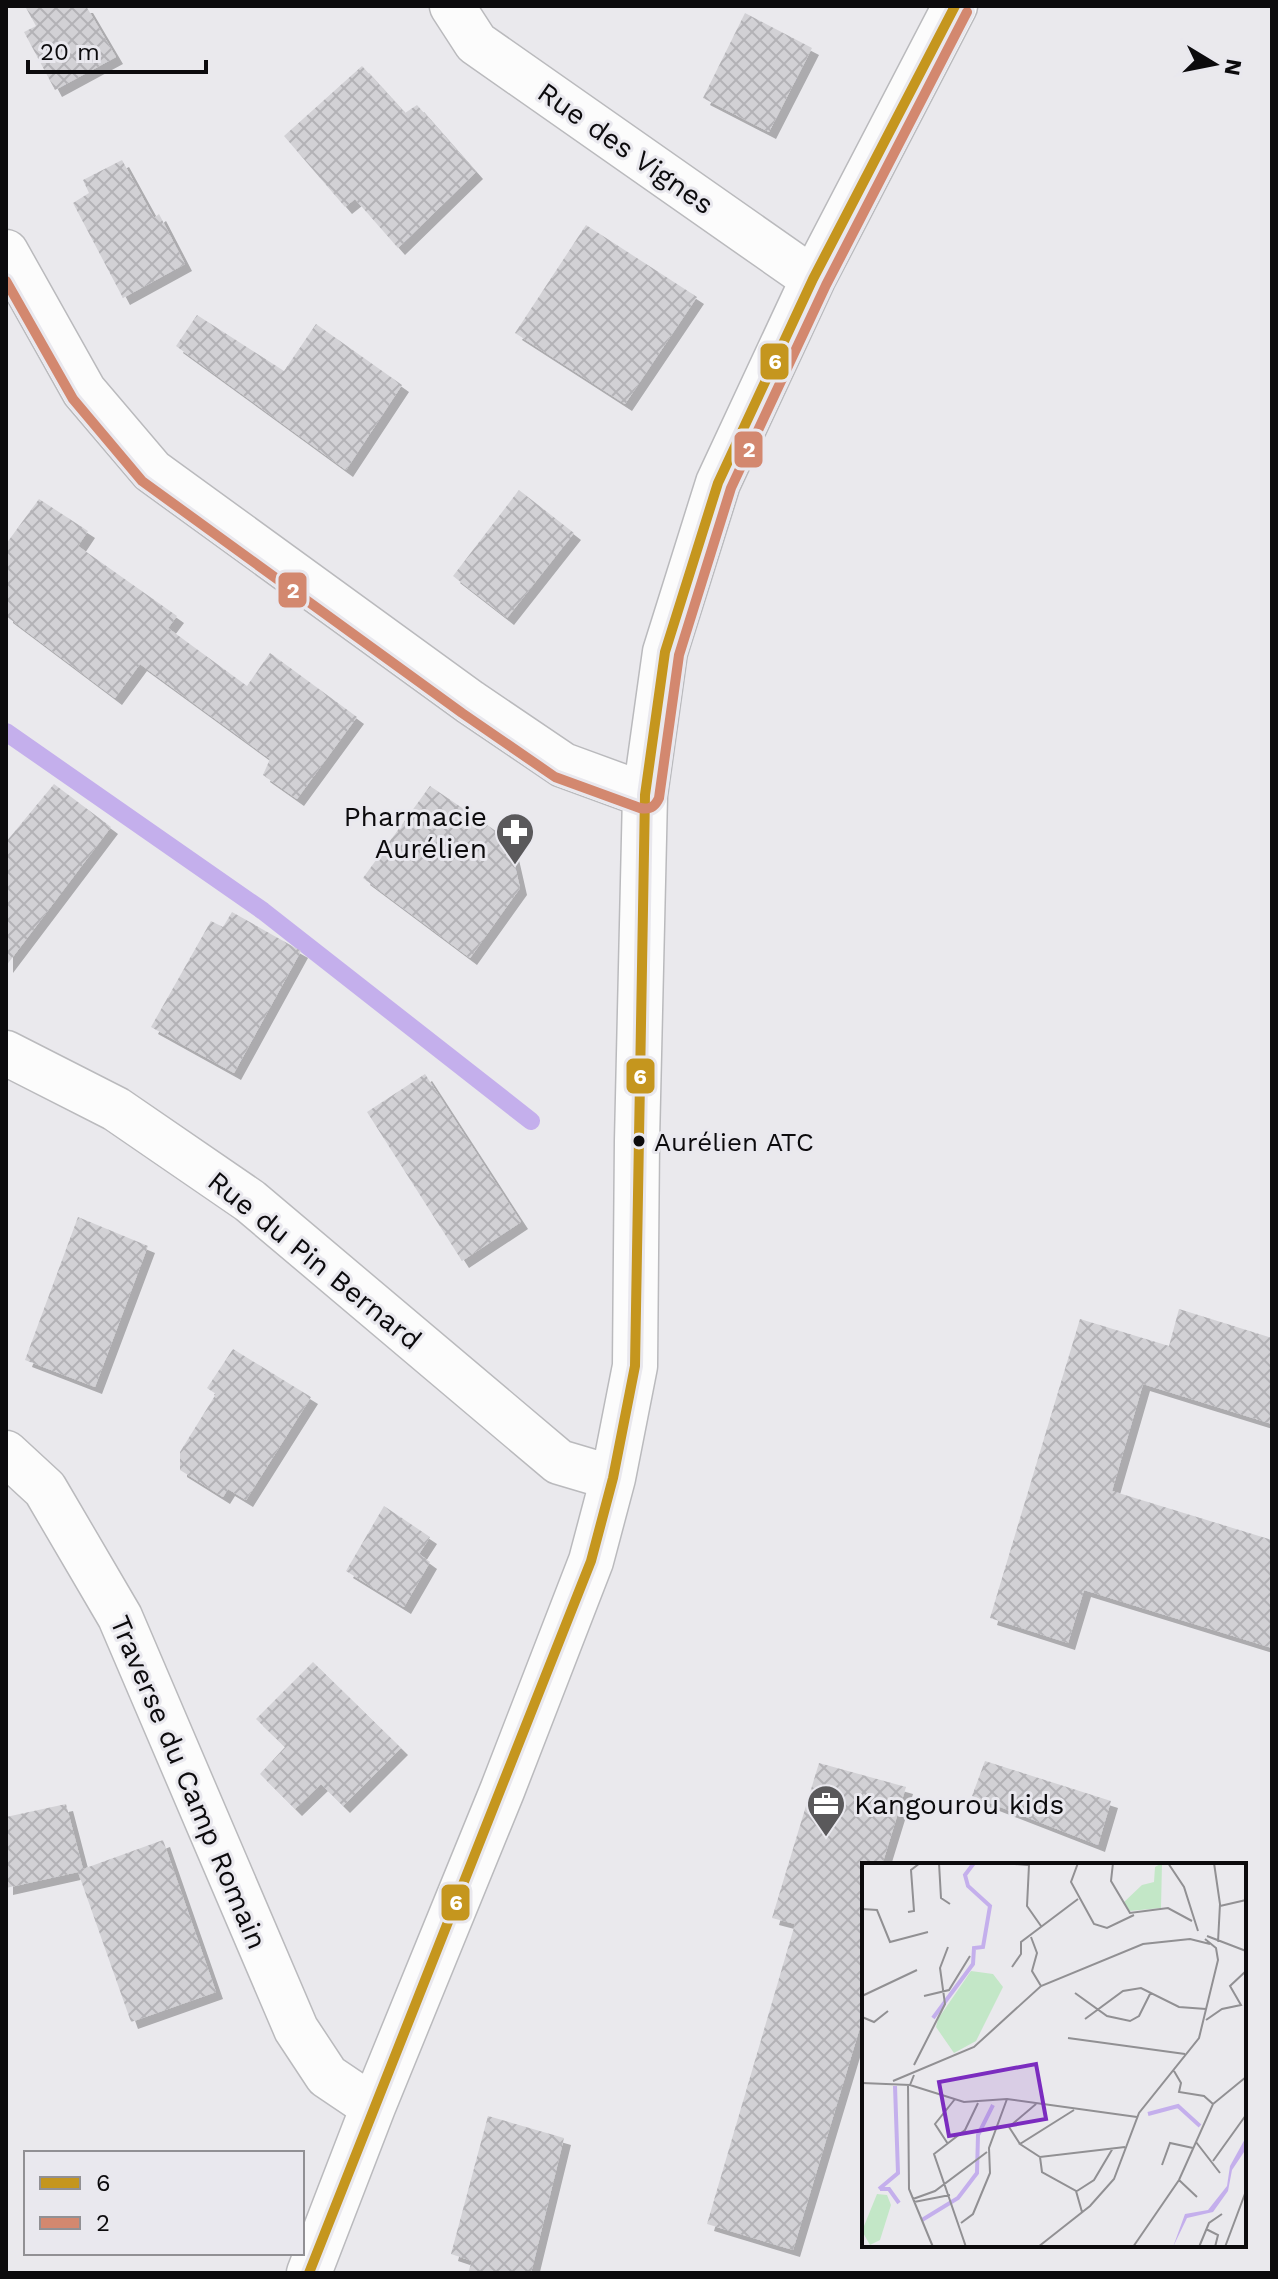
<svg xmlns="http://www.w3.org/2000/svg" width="1278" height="2279" viewBox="0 0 1278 2279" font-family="'Work Sans',sans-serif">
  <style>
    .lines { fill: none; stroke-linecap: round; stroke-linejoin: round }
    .stream { stroke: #c4afec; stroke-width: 18 }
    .building { fill: url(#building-cross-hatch); filter: url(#shadow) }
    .minor-casing { stroke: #bababd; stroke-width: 47 }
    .minor { stroke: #fcfcfc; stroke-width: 44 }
    .bus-1-casing { stroke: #e9e8ee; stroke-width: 16 }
    .bus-2-casing { stroke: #e9e8ee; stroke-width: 16 }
    .bus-1 { stroke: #c5961e; stroke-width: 10 }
    .bus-2 { stroke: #d3886f; stroke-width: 10 }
    .bus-dot { fill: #0c0b0d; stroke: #e9e8ee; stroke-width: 3 }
    .labels { text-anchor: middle; stroke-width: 6; stroke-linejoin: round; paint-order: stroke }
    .bus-label { font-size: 26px; fill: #0c0b0d; stroke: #e9e8ee; text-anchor: start }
    .street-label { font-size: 28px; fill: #0c0b0d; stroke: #e9e8ee }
    .poi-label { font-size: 28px; fill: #0c0b0d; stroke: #e9e8ee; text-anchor: end }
    .inset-river { fill: none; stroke: #c4afec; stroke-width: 4 }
    .inset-road { fill: none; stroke: #919093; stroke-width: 2 }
    .view { fill: #7b2cbf; fill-opacity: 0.15; stroke: #7b2cbf; stroke-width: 4 }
    .inset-edge { fill: none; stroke: #0c0b0d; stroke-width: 4 }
    .line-badge { stroke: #e9e8ee; stroke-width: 3 }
    .badge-label { font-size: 22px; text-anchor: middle; font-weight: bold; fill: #fff }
  </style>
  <defs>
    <pattern id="building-cross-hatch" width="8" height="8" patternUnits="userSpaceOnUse" patternTransform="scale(2)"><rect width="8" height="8" fill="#d2d1d5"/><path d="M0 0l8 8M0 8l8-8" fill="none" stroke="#b3b2b6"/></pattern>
    <filter id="shadow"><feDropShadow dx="7" dy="7" stdDeviation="0" flood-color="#0004"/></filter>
  </defs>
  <rect width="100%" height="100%" fill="#eae9ed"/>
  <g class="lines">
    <path class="stream" d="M 6,732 L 263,911 L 531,1121"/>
  </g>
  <path class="building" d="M 25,6 L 86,6 L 116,57 L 55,90 L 24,32 L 36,26 Z
    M 745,13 L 812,48 L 769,132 L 703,98 Z
    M 362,66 L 405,113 L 417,105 L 476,172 L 398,248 L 355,199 L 345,207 L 284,136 Z
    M 122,160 L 154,218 L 159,214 L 185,264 L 123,298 L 73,203 L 89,193 L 83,180 Z
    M 586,225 L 697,297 L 625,404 L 515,333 Z
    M 197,315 L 284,371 L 316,324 L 402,385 L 346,470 L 176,346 Z
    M 519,490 L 574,533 L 507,618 L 453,576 Z
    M 39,499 L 88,531 L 78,546 L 177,616 L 168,628 L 247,686 L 270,653 L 357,717 L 297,799 L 263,775 L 270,759 L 140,664 L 115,698 L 6,616 L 6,544 Z
    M 54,784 L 111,827 L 6,966 L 6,842 Z
    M 430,786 L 509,840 L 515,866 L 520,888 L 470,958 L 363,878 Z
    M 232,912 L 301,951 L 234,1073 L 151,1027 L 211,921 L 223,927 Z
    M 425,1074 L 521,1222 L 462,1261 L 367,1112 Z
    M 78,1217 L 148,1246 L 95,1387 L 25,1360 Z
    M 1179,1309 L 1272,1338 L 1272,1424 L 1143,1384 L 1112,1491 L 1272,1540 L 1272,1648 L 1084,1590 L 1068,1643 L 990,1618 L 1080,1319 L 1169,1346 Z
    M 233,1349 L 311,1397 L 246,1500 L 228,1489 L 223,1497 L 180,1470 L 180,1452 L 216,1394 L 207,1388 Z
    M 384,1506 L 430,1537 L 419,1554 L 430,1562 L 404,1607 L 346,1571 Z
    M 313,1662 L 401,1748 L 343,1806 L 321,1784 L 295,1809 L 260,1774 L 285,1747 L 256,1719 Z
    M 985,1761 L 1111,1801 L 1098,1845 L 972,1796 Z
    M 819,1763 L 906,1787 L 882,1865 L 864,1865 L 864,2014 L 793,2250 L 707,2224 L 795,1924 L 772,1918 Z
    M 66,1804 L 83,1869 L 163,1840 L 216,1992 L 131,2022 L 78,1872 L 6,1888 L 6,1817 Z
    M 488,2116 L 564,2138 L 531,2273 L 468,2273 L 472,2261 L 451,2254 Z"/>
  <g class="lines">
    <defs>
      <path id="minor" d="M 452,6 L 476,43 L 813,279
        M 6,252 L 84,391 L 152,471 L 470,702 L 563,765 L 645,795
        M 6,1053 L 116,1109 L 250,1201 L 559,1462 L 613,1478
        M 6,1453 L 45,1489 L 120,1617 L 296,2029 L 327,2076 L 373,2107
        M 309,2273 L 373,2107 L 502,1791 L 591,1561 L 613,1478 L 635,1366 L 637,1141 L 645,795 L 665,652 L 718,483 L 813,279 L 955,6"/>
    </defs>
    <use href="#minor" class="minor-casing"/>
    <use href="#minor" class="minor"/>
    <defs>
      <path id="bus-1" d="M 309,2273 L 591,1561 L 613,1478 L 635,1366 L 645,795 L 665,652 L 718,483 L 813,279 L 955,6"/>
      <path id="bus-2" d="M 6,281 L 73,399 L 142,481 L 462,713 L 555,777 L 640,808 C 649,810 655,807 659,798 L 679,655 L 731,488 L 826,285 L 967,12"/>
    </defs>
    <use href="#bus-1" class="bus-1-casing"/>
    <use href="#bus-2" class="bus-2-casing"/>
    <use href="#bus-1" class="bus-1"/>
    <use href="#bus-2" class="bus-2"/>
  </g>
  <defs>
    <symbol id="pharmacy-pin" viewBox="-11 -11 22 30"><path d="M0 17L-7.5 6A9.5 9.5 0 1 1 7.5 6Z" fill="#5a595b" stroke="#e9e8ee"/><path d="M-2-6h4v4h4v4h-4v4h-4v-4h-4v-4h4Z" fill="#fff"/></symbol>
    <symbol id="office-pin" viewBox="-11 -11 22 30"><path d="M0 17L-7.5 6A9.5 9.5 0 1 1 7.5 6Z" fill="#5a595b" stroke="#e9e8ee"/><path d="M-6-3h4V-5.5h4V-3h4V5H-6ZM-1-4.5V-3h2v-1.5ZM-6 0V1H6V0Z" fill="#fff"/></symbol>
  </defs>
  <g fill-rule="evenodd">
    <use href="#pharmacy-pin" x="493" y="810" width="44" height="60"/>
    <use href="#office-pin" x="804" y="1782" width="44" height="60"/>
  </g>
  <circle class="bus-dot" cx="639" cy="1141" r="7"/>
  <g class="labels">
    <g class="bus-label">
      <text x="654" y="1151">Aurélien ATC</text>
    </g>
    <g class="street-label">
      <text transform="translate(626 148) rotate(35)" y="10">Rue des Vignes</text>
      <text transform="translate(315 1260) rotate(39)" y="10">Rue du Pin Bernard</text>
      <text transform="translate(189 1782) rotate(67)" y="10">Traverse du Camp Romain</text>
    </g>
    <g class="poi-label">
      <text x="487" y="826">Pharmacie<tspan x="487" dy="32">Aurélien</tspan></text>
      <text x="854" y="1814" text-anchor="start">Kangourou kids</text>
    </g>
  </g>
  <g transform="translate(862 1863)">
    <rect width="384" height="384" fill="#eae9ed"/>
    <path d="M 109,108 L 131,111 L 141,124 L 114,178 L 92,190 L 74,164 L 76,156 ZM 15,331 L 25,332 L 29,342 L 18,377 L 8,382 L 0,368 Z" fill="#c3e7c7"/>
    <path d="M 300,0 L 299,45 L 267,48 L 261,40 L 280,22 L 292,19 L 293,4 Z" fill="#c3e7c7"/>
    <path d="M 384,274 L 384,286 L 370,307 L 366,328 L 351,349 L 325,355 L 311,384 L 323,351 L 346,347 L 365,323 L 368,303 Z" fill="#c4afec"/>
    <path class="inset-river" d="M 71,155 L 111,101 L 112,85 L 121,84 L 128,43 L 106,23 L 103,12 L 112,0M 286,251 L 316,243 L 338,263M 17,326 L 36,310 L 33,223M 18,326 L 27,326 L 37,340M 60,357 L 96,335 L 115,310 L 116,272 L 131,242"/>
    <path class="inset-road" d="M 77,0 L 79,35 L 88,41M 216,0 L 209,19 L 232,61 L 245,65 L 272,52M 251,0 L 249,18 L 268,50 L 306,45 L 330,58M 306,0 L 322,24 L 336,68M 352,0 L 358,41 L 356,79M 153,1 L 167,2 L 165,43 L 179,63M 358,43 L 384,37M 0,46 L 15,47 L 28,79 L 66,69M 46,49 L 52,48 L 49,7 L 58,0M 345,73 L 384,88M 169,74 L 175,90 L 170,108 L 179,123M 150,104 L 159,91 L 159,79 L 216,36M 213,130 L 245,153 L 268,158 L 277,153 L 289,129M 0,133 L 55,107M 62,133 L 87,127 L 108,93M 0,154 L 12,159 L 26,148M 223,156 L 261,128 L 279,125 L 317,144 L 344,146M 344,157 L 360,146 L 379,142 L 368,123 L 384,108M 206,175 L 323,191M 52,202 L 83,141 L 78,105 L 86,84M 312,208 L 319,220 L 317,229 L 342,233 L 351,241M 31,218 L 112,184 L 179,123 L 281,81 L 328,76 L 348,81M 0,220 L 48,222 L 52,212M 46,222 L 47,326 L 71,384M 48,222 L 102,239 L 145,236 L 275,254M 212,247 L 158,281 L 178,294 L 263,284M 334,279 L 358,310M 86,281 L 73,261 L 93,236M 158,281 L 147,264 L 174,241M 178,294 L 180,309 L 214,328 L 220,349M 351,298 L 384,252M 300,302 L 308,280 L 331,285M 317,317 L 335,334M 215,328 L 232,317 L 251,285M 51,336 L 73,328 L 125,289M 52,339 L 88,332M 99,360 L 111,351 L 128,310 L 127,285 L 145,236M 344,366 L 356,372 L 353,384M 104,384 L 72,291 L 103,267 L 116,240M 176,384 L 228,343 L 252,316 L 277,250 L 337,175 L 356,97 L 354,85 L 343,76M 271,384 L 317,317 L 351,241 L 384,214M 337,384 L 347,360 L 360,351M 363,384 L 384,328"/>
    <path class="view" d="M 174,201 L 184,256 L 87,273 L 77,219 Z"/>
    <rect width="384" height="384" class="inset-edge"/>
  </g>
  <g class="line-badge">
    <rect x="759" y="342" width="31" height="39" rx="8" fill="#c5961e"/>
    <rect x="733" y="430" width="31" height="39" rx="8" fill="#d3886f"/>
    <rect x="277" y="571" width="31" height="38" rx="8" fill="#d3886f"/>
    <rect x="625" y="1057" width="31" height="38" rx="8" fill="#c5961e"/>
    <rect x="440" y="1883" width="31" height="39" rx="8" fill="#c5961e"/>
  </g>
  <g class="badge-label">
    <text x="775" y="369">6</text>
    <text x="749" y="457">2</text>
    <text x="293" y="598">2</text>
    <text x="640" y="1084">6</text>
    <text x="456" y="1910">6</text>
  </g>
  <rect width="1278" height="2279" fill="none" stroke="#0c0b0d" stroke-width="16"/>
  <rect x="24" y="2151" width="280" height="104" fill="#e9e8ee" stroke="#919094" stroke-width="2"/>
  <rect x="40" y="2177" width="40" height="12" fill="#c5961e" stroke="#919094" stroke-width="2"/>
  <text x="96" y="2191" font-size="24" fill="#0c0b0d">6</text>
  <rect x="40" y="2217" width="40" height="12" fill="#d3886f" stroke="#919094" stroke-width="2"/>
  <text x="96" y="2231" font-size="24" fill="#0c0b0d">2</text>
  <g transform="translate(1214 64) rotate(100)" stroke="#e9e8ee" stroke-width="6" paint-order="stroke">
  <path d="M0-6L14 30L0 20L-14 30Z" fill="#0c0b0d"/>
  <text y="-12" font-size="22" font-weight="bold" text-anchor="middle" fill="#0c0b0d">N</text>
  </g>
  <path d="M28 60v12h178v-12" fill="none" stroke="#0c0b0d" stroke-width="4"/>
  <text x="40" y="60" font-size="24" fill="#0c0b0d" stroke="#e9e8ee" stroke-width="6" paint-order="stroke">20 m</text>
</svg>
